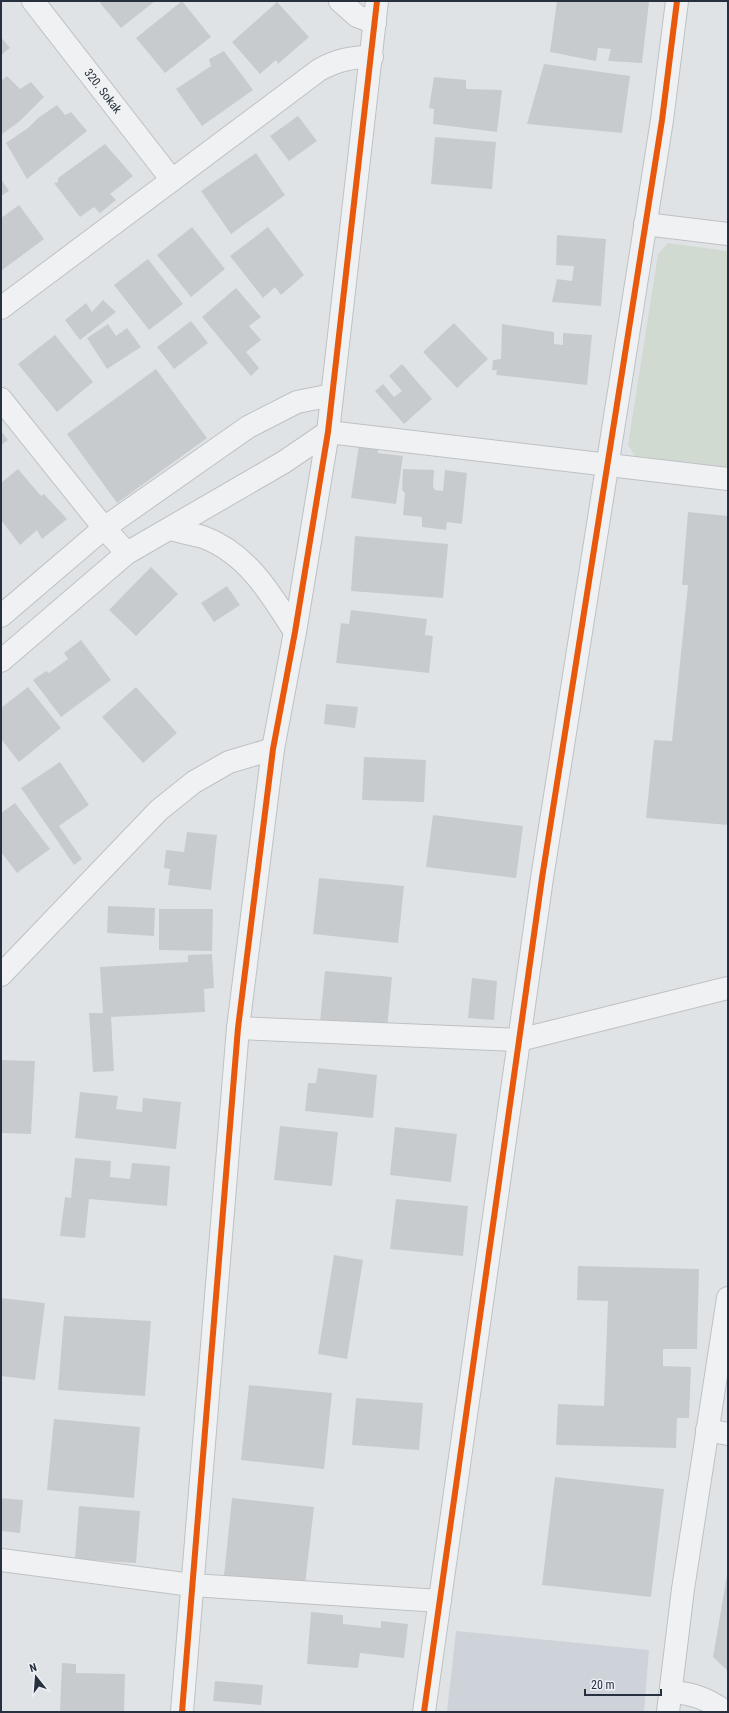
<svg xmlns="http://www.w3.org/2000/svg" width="729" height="1713" viewBox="0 0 729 1713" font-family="'Roboto Condensed',sans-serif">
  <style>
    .built { fill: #ced2d9 }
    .green { fill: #d1dad1 }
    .building { fill: #c8cbce }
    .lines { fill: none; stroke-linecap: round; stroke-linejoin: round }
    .minor-casing { stroke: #bec1c4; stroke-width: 24 }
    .minor { stroke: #f0f1f2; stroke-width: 22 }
    .cycleway-casing { stroke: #edf1f6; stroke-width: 8 }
    .cycleway { stroke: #e8590c; stroke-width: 6 }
    .labels { text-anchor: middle; stroke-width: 4; stroke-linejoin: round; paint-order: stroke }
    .street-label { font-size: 12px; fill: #27303f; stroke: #edf1f6 }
  </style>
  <rect width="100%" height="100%" fill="#e0e3e6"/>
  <path class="built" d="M 456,1631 L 649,1650 L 644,1712 L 447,1712 Z"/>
  <path class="green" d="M 668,243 L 728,251 L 728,471 L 637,459 L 628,445 L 658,254 Z"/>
  <path class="building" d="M 103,1 L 155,1 L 121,28 L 100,3 Z
    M 182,1 L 211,37 L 165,73 L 136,38 Z
    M 557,1 L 649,2 L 642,63 L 608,61 L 611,49 L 598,48 L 596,61 L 550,52 Z
    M 277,2 L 309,37 L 278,64 L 276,60 L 260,74 L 232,42 Z
    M 1,37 L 10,48 L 1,55 Z
    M 224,51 L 253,90 L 202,126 L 176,89 L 211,66 L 209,59 Z
    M 544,64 L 630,76 L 622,133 L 527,124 Z
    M 7,76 L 20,89 L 31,82 L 44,97 L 20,121 L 1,135 L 1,81 Z
    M 434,77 L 466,80 L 466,89 L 502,90 L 497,132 L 433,124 L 434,109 L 429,108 Z
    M 57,105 L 65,115 L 71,112 L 87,131 L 27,179 L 6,143 L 28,128 L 38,118 Z
    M 298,116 L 317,141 L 289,161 L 270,136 Z
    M 435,137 L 496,142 L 492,189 L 431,184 Z
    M 105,144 L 133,176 L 110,194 L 116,200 L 100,213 L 94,207 L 80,217 L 54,183 L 58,182 L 58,178 Z
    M 256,153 L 285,195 L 231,234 L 201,191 Z
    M 1,179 L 9,191 L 1,196 Z
    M 19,205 L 44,239 L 1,271 L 1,218 Z
    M 192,227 L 225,269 L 191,297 L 157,255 Z
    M 268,227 L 304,275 L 281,295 L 275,287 L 263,298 L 230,256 Z
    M 557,235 L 606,239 L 601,306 L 552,302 L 557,279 L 572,281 L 574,266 L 556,265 Z
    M 148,259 L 183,304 L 149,330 L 114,285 Z
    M 236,288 L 261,317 L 249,326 L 261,340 L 246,352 L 259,368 L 251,376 L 202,317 Z
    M 103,300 L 116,312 L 80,340 L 65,320 L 86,303 L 92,312 Z
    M 191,321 L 208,343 L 174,369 L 157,347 Z
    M 454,323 L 488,359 L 457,388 L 423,352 Z
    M 108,324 L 116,336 L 127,328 L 141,347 L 107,369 L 87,338 Z
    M 502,324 L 554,332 L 554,344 L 563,345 L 563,333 L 592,335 L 587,385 L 496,375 L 497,370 L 492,370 L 493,360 L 501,359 Z
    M 55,335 L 93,382 L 57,412 L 18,364 Z
    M 402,364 L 432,399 L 404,424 L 375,391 L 383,384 L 394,397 L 402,391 L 389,376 Z
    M 156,369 L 207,438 L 117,503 L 67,434 Z
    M 1,431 L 8,440 L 1,445 Z
    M 359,445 L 378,448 L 378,453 L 403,456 L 396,504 L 351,498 Z
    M 18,469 L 41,496 L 44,494 L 67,519 L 42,539 L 37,530 L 20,545 L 1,520 L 1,483 Z
    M 403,469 L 434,470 L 433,487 L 435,490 L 443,491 L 445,470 L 467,473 L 462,524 L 447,522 L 446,530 L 422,527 L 422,517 L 403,515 L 405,493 L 402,490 Z
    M 688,512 L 728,516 L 728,825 L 646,818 L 654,740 L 672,741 L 688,585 L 682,585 Z
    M 355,536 L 448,544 L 443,598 L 351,591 Z
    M 151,567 L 178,594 L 136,636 L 109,610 Z
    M 227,586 L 240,605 L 214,622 L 201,603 Z
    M 351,610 L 427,619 L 425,635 L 433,636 L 429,673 L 336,663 L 341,623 L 349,624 Z
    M 81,640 L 111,680 L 61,717 L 33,680 L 46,671 L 49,673 L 68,659 L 64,653 Z
    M 28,687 L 61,728 L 19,762 L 1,739 L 1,708 Z
    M 136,687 L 177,733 L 143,763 L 102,717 Z
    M 326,704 L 358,707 L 355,728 L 324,724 Z
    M 364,757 L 426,760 L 424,802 L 362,800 Z
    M 60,762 L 89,805 L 59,826 L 82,859 L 74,865 L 21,788 Z
    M 15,803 L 50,849 L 17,873 L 1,852 L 1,813 Z
    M 433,815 L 523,826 L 516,878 L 426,867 Z
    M 187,832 L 217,835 L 211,890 L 168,885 L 170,869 L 164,868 L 166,850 L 184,852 Z
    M 319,878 L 404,886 L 398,943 L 313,934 Z
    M 108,906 L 155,908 L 154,936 L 107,933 Z
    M 159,909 L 213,909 L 212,951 L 159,950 Z
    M 212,954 L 214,988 L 204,989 L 205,1012 L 111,1017 L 114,1071 L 93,1072 L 89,1013 L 103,1013 L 100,967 L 188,962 L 188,955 Z
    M 325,971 L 392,977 L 387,1029 L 320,1022 Z
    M 472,978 L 497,981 L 494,1020 L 468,1018 Z
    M 1,1060 L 35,1061 L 31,1134 L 1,1133 Z
    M 318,1068 L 377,1075 L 373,1118 L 305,1111 L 308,1083 L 316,1083 Z
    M 80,1092 L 118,1096 L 116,1109 L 142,1112 L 143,1098 L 181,1102 L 176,1149 L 75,1138 Z
    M 280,1126 L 338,1132 L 332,1186 L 274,1180 Z
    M 395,1127 L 457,1134 L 451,1182 L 390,1175 Z
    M 75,1158 L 111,1161 L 110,1177 L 130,1179 L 132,1163 L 170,1166 L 167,1206 L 89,1199 L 85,1238 L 60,1236 L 65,1197 L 71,1198 Z
    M 396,1199 L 468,1206 L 463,1256 L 390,1249 Z
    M 334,1255 L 363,1260 L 347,1359 L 318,1354 Z
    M 578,1266 L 699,1269 L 697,1349 L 663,1349 L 663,1366 L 691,1367 L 689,1418 L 677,1418 L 676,1448 L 556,1445 L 558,1404 L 604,1406 L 608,1301 L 577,1300 Z
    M 1,1298 L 45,1303 L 35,1380 L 1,1376 Z
    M 64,1316 L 151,1321 L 145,1396 L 58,1390 Z
    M 249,1385 L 332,1393 L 324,1469 L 241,1460 Z
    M 356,1398 L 423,1403 L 419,1450 L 352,1445 Z
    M 54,1419 L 140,1427 L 134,1498 L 47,1490 Z
    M 555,1477 L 664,1489 L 651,1597 L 542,1585 Z
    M 1,1498 L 23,1500 L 20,1533 L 1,1531 Z
    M 232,1498 L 314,1507 L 305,1585 L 224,1576 Z
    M 79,1506 L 140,1511 L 136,1563 L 75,1559 Z
    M 727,1575 L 728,1576 L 728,1671 L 713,1657 Z
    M 311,1612 L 343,1615 L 343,1624 L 381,1628 L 381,1621 L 408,1624 L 404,1658 L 360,1653 L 358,1668 L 307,1664 Z
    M 62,1663 L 76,1664 L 76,1673 L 125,1674 L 124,1712 L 60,1712 Z
    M 215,1681 L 263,1685 L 261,1705 L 213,1701 Z"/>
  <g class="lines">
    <defs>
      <g id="minor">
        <path id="s1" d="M 33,1 L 172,180"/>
        <path d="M 340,1 L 357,16 L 375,23"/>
        <path d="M 645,224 L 728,234"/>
        <path d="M 1,308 L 319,70 C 337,60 351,57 372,57"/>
        <path d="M 1,399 L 104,528 L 127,553"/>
        <path d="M 170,529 C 181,532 192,534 203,537 C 247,553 271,594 295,632"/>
        <path d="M 1,616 L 104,528 L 248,427 L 297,402 L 332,395"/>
        <path d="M 1,661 L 127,553 L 284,462 L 328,432 L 728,479"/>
        <path d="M 1,975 L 159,810 L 194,782 L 229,762 L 273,749"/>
        <path d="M 238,1028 L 519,1040 L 728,988"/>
        <path d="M 707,1430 L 728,1434"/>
        <path d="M 1,1560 L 192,1585 L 440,1601"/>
        <path d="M 671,1692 C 692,1693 708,1699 726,1712"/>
        <path d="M 182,1712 L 238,1028 L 273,749 L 295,632 L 328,432 L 377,1"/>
        <path d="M 424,1712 L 542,878 L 662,120 L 677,1"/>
        <path d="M 668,1712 L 683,1589 L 728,1298"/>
      </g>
    </defs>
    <use href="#minor" class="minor-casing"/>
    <use href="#minor" class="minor"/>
    <defs>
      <path id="cycleway" d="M 182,1712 L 238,1028 L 273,749 L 295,632 L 328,432 L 377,1
        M 424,1712 L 542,878 L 662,120 L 677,1"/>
    </defs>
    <use href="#cycleway" class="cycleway-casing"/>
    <use href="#cycleway" class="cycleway"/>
  </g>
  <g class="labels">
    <g class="street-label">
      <text dy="4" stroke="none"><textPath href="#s1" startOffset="114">320. Sokak</textPath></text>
    </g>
  </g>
  <rect width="729" height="1713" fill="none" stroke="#27303f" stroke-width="4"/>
  <g transform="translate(36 1677) rotate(343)" stroke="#edf1f6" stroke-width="3" paint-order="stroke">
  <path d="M0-3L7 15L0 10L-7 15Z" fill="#27303f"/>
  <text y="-6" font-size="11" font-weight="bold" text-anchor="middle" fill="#27303f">N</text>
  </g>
  <path d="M585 1689v6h76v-6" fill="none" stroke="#27303f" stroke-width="2"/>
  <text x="591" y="1689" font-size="12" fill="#27303f" stroke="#edf1f6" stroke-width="3" paint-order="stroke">20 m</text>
</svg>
